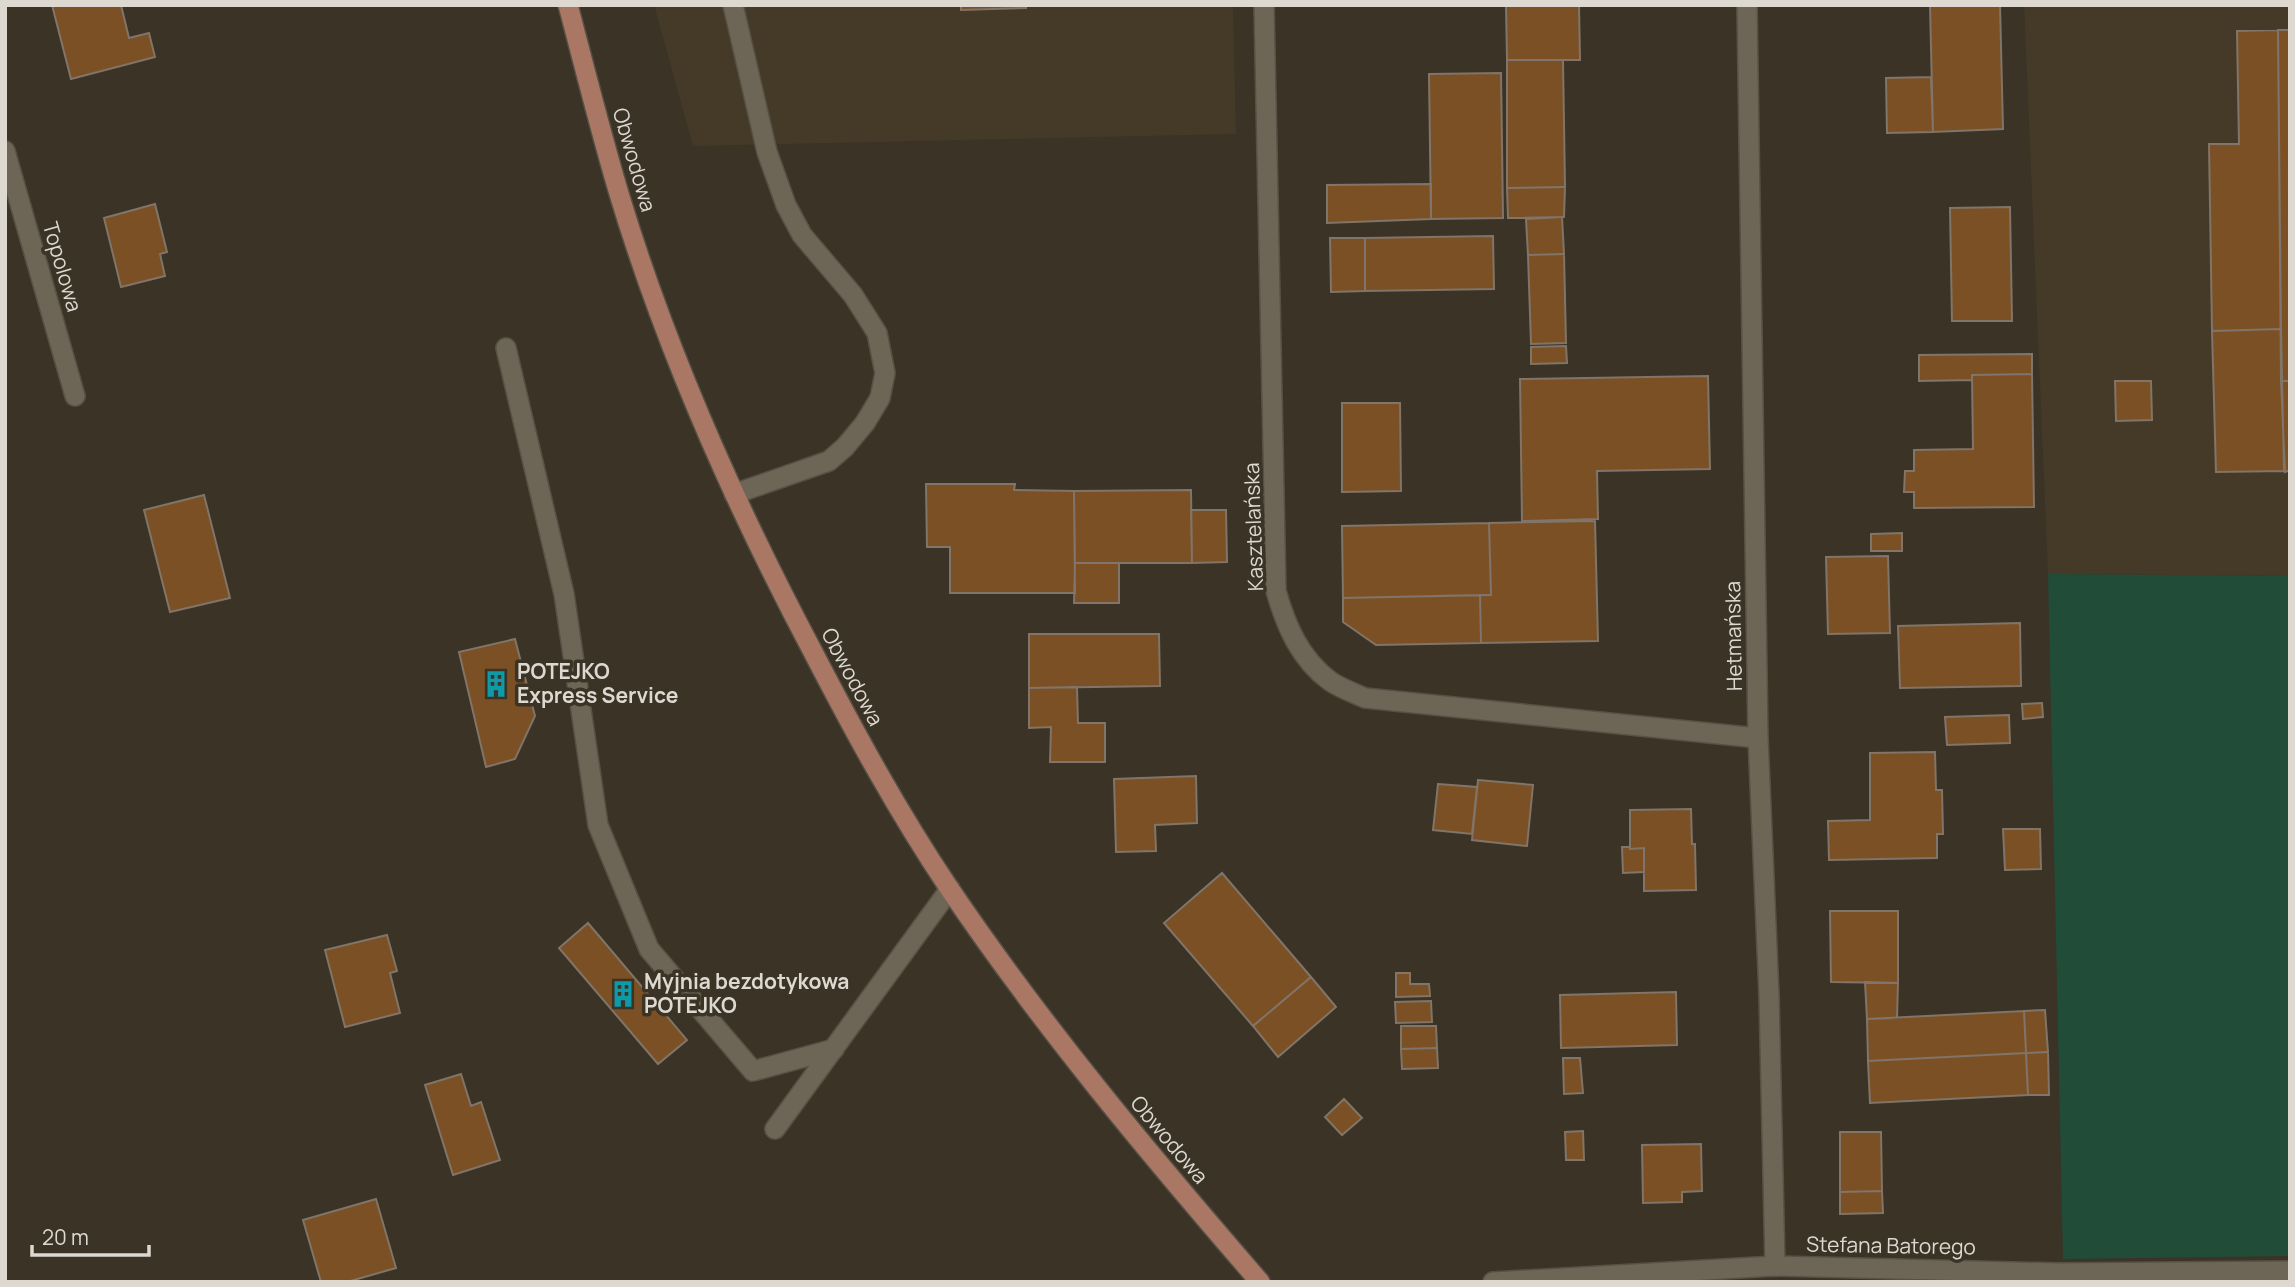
<svg xmlns="http://www.w3.org/2000/svg" width="2295" height="1287" viewBox="0 0 2295 1287" font-family="Manrope,sans-serif">
  <style>
    .built { fill: #443a27 }
    .green { fill: #214c38 }
    .building { fill: #7b5024; stroke: #817468; stroke-width: 2 }
    .lines { fill: none; stroke-linecap: round; stroke-linejoin: round }
    .service-casing { stroke: #565045; stroke-width: 22 }
    .minor-casing { stroke: #565045; stroke-width: 22 }
    .primary-casing { stroke: #565045; stroke-width: 22 }
    .service { stroke: #6d6657; stroke-width: 19 }
    .minor { stroke: #6d6657; stroke-width: 19 }
    .primary { stroke: #aa7765; stroke-width: 19 }
    .labels { text-anchor: middle; stroke-width: 7; stroke-linejoin: round; paint-order: stroke }
    .street-label { font-size: 21px; fill: #ddd9d1; stroke: #3a3326 }
    .poi-label { font-size: 21px; font-weight: bold; fill: #ddd9d1; stroke: #3a3326; text-anchor: start }
  </style>
  <rect width="100%" height="100%" fill="#3a3326"/>
  <path class="built" d="M 654,5 L 1233,5 L 1236,134 L 693,146 Z
    M 2024,5 L 2290,5 L 2290,576 L 2048,574 Z"/>
  <path class="green" d="M 2048,574 L 2290,576 L 2290,1256 L 2063,1259 Z"/>
  <path class="building" d="M 52,5 L 121,5 L 129,38 L 149,33 L 155,57 L 71,79 Z
    M 961,5 L 1026,5 L 1026,8 L 961,10 Z
    M 1506,5 L 1579,5 L 1580,60 L 1507,60 Z
    M 1930,5 L 2000,5 L 2003,129 L 1933,132 Z
    M 2278,30 L 2281,329 L 2212,331 L 2209,144 L 2239,144 L 2237,31 Z
    M 2278,30 L 2290,30 L 2290,381 L 2281,381 Z
    M 1507,60 L 1563,60 L 1565,187 L 1507,188 Z
    M 1501,73 L 1503,218 L 1431,219 L 1429,74 Z
    M 1931,77 L 1933,132 L 1887,133 L 1886,78 Z
    M 1431,184 L 1431,219 L 1327,223 L 1327,185 Z
    M 1565,187 L 1564,217 L 1508,218 L 1507,188 Z
    M 155,204 L 167,252 L 160,254 L 165,276 L 121,287 L 104,218 Z
    M 2010,207 L 2012,321 L 1952,321 L 1950,208 Z
    M 1562,217 L 1564,254 L 1528,255 L 1526,219 Z
    M 1493,236 L 1494,289 L 1365,291 L 1365,238 Z
    M 1330,238 L 1365,238 L 1365,291 L 1331,292 Z
    M 1564,254 L 1566,343 L 1531,344 L 1528,255 Z
    M 2281,329 L 2284,471 L 2216,472 L 2212,331 Z
    M 1566,346 L 1567,363 L 1531,364 L 1531,347 Z
    M 2032,354 L 2032,374 L 1972,375 L 1972,380 L 1919,381 L 1919,355 Z
    M 2032,374 L 2034,507 L 1914,508 L 1914,492 L 1904,492 L 1905,471 L 1914,471 L 1914,450 L 1973,449 L 1972,375 Z
    M 1708,376 L 1710,469 L 1597,471 L 1598,519 L 1522,521 L 1520,379 Z
    M 2115,381 L 2151,381 L 2152,420 L 2116,421 Z
    M 2281,381 L 2290,381 L 2290,470 L 2285,472 Z
    M 1342,403 L 1400,403 L 1401,491 L 1342,492 Z
    M 926,484 L 1015,484 L 1014,490 L 1074,491 L 1075,593 L 950,593 L 950,547 L 927,547 Z
    M 1191,490 L 1192,563 L 1075,563 L 1074,491 Z
    M 204,495 L 230,598 L 170,612 L 144,510 Z
    M 1191,510 L 1226,510 L 1227,562 L 1192,563 Z
    M 1595,521 L 1598,641 L 1481,643 L 1480,595 L 1491,595 L 1489,523 Z
    M 1489,523 L 1491,595 L 1343,598 L 1342,526 Z
    M 1902,533 L 1902,551 L 1871,551 L 1871,534 Z
    M 1888,556 L 1890,633 L 1828,634 L 1826,557 Z
    M 1075,563 L 1119,563 L 1119,603 L 1074,603 Z
    M 1480,595 L 1481,643 L 1376,645 L 1343,622 L 1343,598 Z
    M 2020,623 L 2021,686 L 1900,688 L 1898,626 Z
    M 1029,634 L 1159,634 L 1160,686 L 1029,688 Z
    M 515,639 L 535,716 L 515,759 L 486,767 L 459,652 Z
    M 1077,687 L 1078,723 L 1105,723 L 1105,762 L 1050,762 L 1051,727 L 1029,728 L 1029,688 Z
    M 2042,703 L 2043,717 L 2023,719 L 2022,704 Z
    M 2009,715 L 2010,743 L 1947,745 L 1945,717 Z
    M 1935,752 L 1936,790 L 1942,790 L 1943,834 L 1937,834 L 1937,858 L 1829,860 L 1828,821 L 1870,820 L 1870,753 Z
    M 1196,776 L 1197,823 L 1155,825 L 1156,851 L 1116,852 L 1114,779 Z
    M 1478,780 L 1533,785 L 1527,846 L 1472,840 Z
    M 1438,784 L 1477,787 L 1472,834 L 1433,830 Z
    M 1691,809 L 1692,844 L 1695,844 L 1696,890 L 1644,891 L 1644,848 L 1630,849 L 1630,810 Z
    M 2003,829 L 2040,829 L 2041,869 L 2005,870 Z
    M 1622,847 L 1630,847 L 1630,849 L 1644,848 L 1644,872 L 1623,873 Z
    M 1222,873 L 1311,977 L 1253,1026 L 1164,923 Z
    M 1830,911 L 1898,911 L 1898,983 L 1831,982 Z
    M 588,923 L 687,1040 L 658,1064 L 559,948 Z
    M 387,935 L 397,971 L 390,973 L 400,1013 L 345,1027 L 325,950 Z
    M 1396,973 L 1410,973 L 1410,984 L 1429,984 L 1430,996 L 1396,997 Z
    M 1311,977 L 1336,1007 L 1278,1057 L 1253,1026 Z
    M 1865,982 L 1898,983 L 1897,1018 L 1867,1019 Z
    M 1676,992 L 1677,1045 L 1561,1048 L 1560,995 Z
    M 1431,1001 L 1432,1022 L 1396,1023 L 1395,1002 Z
    M 2045,1010 L 2048,1052 L 2026,1053 L 2024,1011 Z
    M 2024,1011 L 2026,1053 L 1868,1061 L 1867,1019 Z
    M 1401,1026 L 1436,1026 L 1437,1048 L 1401,1049 Z
    M 1437,1048 L 1438,1068 L 1402,1069 L 1401,1049 Z
    M 2048,1052 L 2049,1095 L 2028,1095 L 2026,1053 Z
    M 2026,1053 L 2028,1095 L 1870,1103 L 1868,1061 Z
    M 1563,1058 L 1580,1058 L 1583,1093 L 1564,1094 Z
    M 461,1074 L 471,1106 L 481,1102 L 500,1160 L 453,1175 L 425,1085 Z
    M 1344,1099 L 1362,1118 L 1342,1135 L 1325,1117 Z
    M 1583,1131 L 1584,1160 L 1566,1160 L 1565,1132 Z
    M 1840,1132 L 1881,1132 L 1882,1191 L 1840,1192 Z
    M 1701,1144 L 1702,1191 L 1682,1192 L 1682,1202 L 1643,1203 L 1642,1145 Z
    M 1882,1191 L 1883,1213 L 1840,1214 L 1840,1192 Z
    M 376,1199 L 396,1268 L 347,1282 L 321,1282 L 303,1220 Z"/>
  <g class="lines">
    <defs>
      <path id="service" d="M 733,5 L 767,152 L 786,205 L 802,235 L 853,295 L 877,333 L 885,373 L 880,398 L 865,423 L 845,447 L 829,461 L 734,494
        M 506,348 L 564,594 L 598,825 L 649,949 L 753,1071 L 834,1049"/>
      <path id="minor" d="M 1264,5 L 1276,591 C 1286,626 1300,659 1330,681 C 1340,688 1354,693 1365,698 L 1758,738
        M 1747,5 L 1758,738 L 1769,995 L 1775,1266
        M 5,151 L 75,396
        M 775,1129 L 950,889
        M 1493,1282 L 1775,1266 L 2059,1273 L 2290,1271"/>
      <path id="primary" d="M 568,5 C 585,69 601,134 620,197 C 668,355 736,507 813,652 C 855,733 898,812 949,888 C 1043,1027 1150,1155 1260,1282"/>
    </defs>
    <use href="#service" class="service-casing"/>
    <use href="#minor" class="minor-casing"/>
    <use href="#primary" class="primary-casing"/>
    <use href="#service" class="service"/>
    <use href="#minor" class="minor"/>
    <use href="#primary" class="primary"/>
  </g>
  <defs>
    <symbol id="building-bare" viewBox="-9 -9 18 18"><path d="M-4-6H4V6H1V3H-1V6H-4ZM-2.5-4.3h1.7v1.8h-1.7ZM.8-4.3h1.7v1.8H.8ZM-2.5-1h1.7V.8h-1.7ZM.8-1h1.7V.8H.8Z" fill="#0f9aa8" stroke="#3a3326" stroke-width="2.5" paint-order="stroke"/></symbol>
  </defs>
  <g fill-rule="evenodd">
    <use href="#building-bare" x="477" y="665" width="38" height="38"/>
    <use href="#building-bare" x="604" y="975" width="38" height="38"/>
  </g>
  <g class="labels">
    <g class="street-label">
      <text transform="translate(634 160) rotate(74)" y="7">Obwodowa</text>
      <text transform="translate(62 267) rotate(74)" y="7">Topolowa</text>
      <text transform="translate(1254 527) rotate(-92)" y="7">Kasztelańska</text>
      <text transform="translate(1734 636) rotate(-91)" y="7">Hetmańska</text>
      <text transform="translate(852 677) rotate(62)" y="7">Obwodowa</text>
      <text transform="translate(1169 1140) rotate(50)" y="7">Obwodowa</text>
      <text transform="translate(1891 1246) rotate(1)" y="7">Stefana Batorego</text>
    </g>
    <g class="poi-label">
      <text x="517" y="679">POTEJKO<tspan x="517" dy="24">Express Service</tspan></text>
      <text x="644" y="989">Myjnia bezdotykowa<tspan x="644" dy="24">POTEJKO</tspan></text>
    </g>
  </g>
  <rect width="2295" height="1287" fill="none" stroke="#ddd9d1" stroke-width="14"/>
  <path d="M32 1245v10h117v-10" fill="none" stroke="#ddd9d1" stroke-width="3.5"/>
  <text x="42" y="1245" font-size="21" fill="#ddd9d1" stroke="#3a3326" stroke-width="5" paint-order="stroke">20 m</text>
</svg>
